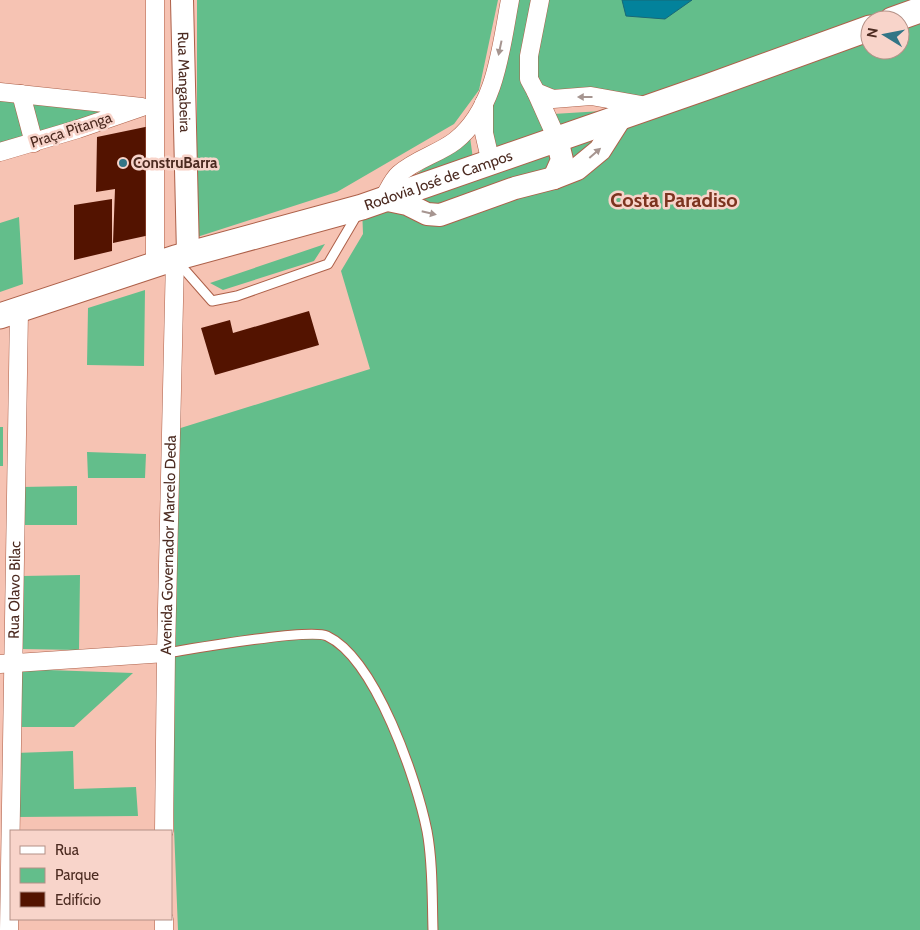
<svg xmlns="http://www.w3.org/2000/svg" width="920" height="930" viewBox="0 0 920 930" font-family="Cabin,sans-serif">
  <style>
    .green { fill: #63be8b; fill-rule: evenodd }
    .water { fill: #03829b; stroke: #196876 }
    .building { fill: #531300 }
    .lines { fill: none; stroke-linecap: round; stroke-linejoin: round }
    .service-casing { stroke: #ad6049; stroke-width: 11 }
    .minor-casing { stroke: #ad6049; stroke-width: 19 }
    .tertiary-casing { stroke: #ad6049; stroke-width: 24 }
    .secondary-casing { stroke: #ad6049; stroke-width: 27 }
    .service { stroke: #fff; stroke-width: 9 }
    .minor { stroke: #fff; stroke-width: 18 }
    .tertiary { stroke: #fff; stroke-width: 22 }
    .secondary { stroke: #fff; stroke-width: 25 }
    .oneway { fill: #a69590 }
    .poi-dot { fill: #327586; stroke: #f8d4ca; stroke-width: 2 }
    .labels { text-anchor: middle; stroke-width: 5; stroke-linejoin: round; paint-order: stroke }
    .street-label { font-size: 15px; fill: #4c2b21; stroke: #f8d4ca }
    .poi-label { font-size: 15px; font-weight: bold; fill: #4c2b21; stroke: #f8d4ca; text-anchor: start }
    .district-label { font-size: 20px; font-weight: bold; fill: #7c341f; stroke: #f8d4ca }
  </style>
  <rect width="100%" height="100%" fill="#f6c3b3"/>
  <path class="green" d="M 197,0 L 498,0 L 479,90 L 454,124 L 337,192 L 197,237 Z
    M 510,0 L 920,0 L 920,930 L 178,930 L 166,624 L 171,431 L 370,369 L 341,271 L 363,234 L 362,207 L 490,163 L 486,145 ZM 870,20 L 900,20 L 900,50 L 870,50 ZM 537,92 L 649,106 L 557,139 Z
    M 0,92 L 142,107 L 0,152 Z
    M 602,111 L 561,127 L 553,114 Z
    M 470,137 L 473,159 L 399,186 Z
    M 19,217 L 23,284 L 0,292 L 0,223 Z
    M 325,244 L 314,261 L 223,290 L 210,283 Z
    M 145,290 L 144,366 L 87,365 L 88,308 Z
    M 0,427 L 3,427 L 3,466 L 0,466 Z
    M 87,452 L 146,454 L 145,478 L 88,478 Z
    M 77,486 L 77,525 L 23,525 L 21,487 Z
    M 80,575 L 79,650 L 21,649 L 22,576 Z
    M 20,669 L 133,673 L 74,727 L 16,727 Z
    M 73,751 L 74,789 L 136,787 L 138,816 L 18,817 L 15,753 Z"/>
  <path class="water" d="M 622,0 L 692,0 L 665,19 L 626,16 Z"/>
  <path class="building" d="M 150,126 L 150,235 L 113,243 L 115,189 L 96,192 L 97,137 Z
    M 112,199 L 112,251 L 74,260 L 74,205 Z
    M 309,311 L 319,345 L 215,375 L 201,328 L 230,320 L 233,333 Z"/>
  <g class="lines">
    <defs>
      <path id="service" d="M 176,260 L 212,301 L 237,296 L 328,264 L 358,213
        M 166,653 C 192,649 309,628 327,636 C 376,659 417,781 427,831 C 433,863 432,898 433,930"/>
      <g id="minor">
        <path d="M 540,0 L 529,56 L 529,79 L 536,92 L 553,99 L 591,96 L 647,106"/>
        <path d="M 0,92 L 142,107 L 78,129 L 0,152"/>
        <path d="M 536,92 L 557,139"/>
        <path d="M 21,94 L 34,143"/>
        <path d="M 484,103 L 484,133 L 491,163"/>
        <path d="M 383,199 C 388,191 392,180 399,174 C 416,159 438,154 455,141 C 496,109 501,47 510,0"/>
        <path d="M 155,265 L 155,0"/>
        <path d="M 0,664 L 166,653"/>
        <path id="s1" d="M 164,831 L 166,653 L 175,258"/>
        <path id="s2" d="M 9,930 L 19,311"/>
        <path d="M 164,930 L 164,919"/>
      </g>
      <g id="tertiary">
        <path id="s3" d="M 182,0 L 188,254"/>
        <path d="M 554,178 L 562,160 L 557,139"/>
        <path d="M 383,199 L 407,204 L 427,214 L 440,215 L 515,188 L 554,178 L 577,169 L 600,150 L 621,117"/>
      </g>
      <g id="secondary">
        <path d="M 892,20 L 920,10"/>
        <path id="s4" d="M 0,316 L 175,258 L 362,207 L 707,87 L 870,28"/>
      </g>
    </defs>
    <use href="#service" class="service-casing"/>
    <use href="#minor" class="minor-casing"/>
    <use href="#tertiary" class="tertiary-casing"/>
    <use href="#secondary" class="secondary-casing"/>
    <use href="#service" class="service"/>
    <use href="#minor" class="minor"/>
    <use href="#tertiary" class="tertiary"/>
    <use href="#secondary" class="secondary"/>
  </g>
  <defs><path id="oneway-solid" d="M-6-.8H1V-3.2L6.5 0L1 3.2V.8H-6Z" transform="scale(1.25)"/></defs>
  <g class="oneway">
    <use href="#oneway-solid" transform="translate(500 48) rotate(102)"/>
    <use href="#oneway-solid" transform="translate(585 97) rotate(180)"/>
    <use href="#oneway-solid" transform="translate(595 153) rotate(-41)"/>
    <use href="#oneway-solid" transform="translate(429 213) rotate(13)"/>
  </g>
  <circle class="poi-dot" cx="123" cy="163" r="5"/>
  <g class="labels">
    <g class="street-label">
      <text dy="5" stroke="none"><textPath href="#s3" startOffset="82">Rua Mangabeira</textPath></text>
      <text transform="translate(71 130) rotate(-18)" y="5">Praça Pitanga</text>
      <text dy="5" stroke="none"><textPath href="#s4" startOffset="459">Rodovia José de Campos</textPath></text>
      <text dy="5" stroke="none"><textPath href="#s1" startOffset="286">Avenida Governador Marcelo Deda</textPath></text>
      <text dy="5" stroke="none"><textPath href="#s2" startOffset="340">Rua Olavo Bilac</textPath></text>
    </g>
    <g class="poi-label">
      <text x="133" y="168">ConstruBarra</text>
    </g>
    <g class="district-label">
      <text x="674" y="207">Costa Paradiso</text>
    </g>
  </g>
  <rect x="10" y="830" width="162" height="90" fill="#f8d4ca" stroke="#b39086"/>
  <rect x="20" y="846" width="25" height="8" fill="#ffffff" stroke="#b39086"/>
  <text x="55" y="855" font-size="15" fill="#4c2b21">Rua</text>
  <rect x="20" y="868" width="25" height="15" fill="#63be8b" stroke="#b39086"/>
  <text x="55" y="880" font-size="15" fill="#4c2b21">Parque</text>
  <rect x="20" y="892" width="25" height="15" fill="#531300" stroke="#b39086"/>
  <text x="55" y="905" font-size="15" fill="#4c2b21">Edifício</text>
  <g transform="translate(885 35) rotate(280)"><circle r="24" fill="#f8d4ca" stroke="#b39086"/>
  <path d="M0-4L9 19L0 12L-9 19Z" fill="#327586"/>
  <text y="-8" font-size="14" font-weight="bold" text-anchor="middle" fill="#4c2b21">N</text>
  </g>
</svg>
